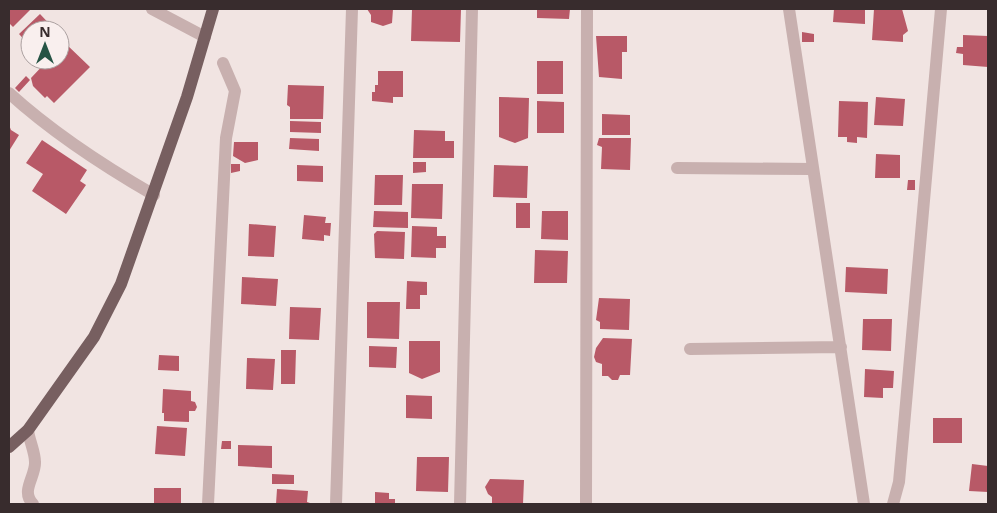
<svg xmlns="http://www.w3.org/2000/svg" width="997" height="513" viewBox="0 0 997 513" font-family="'Noto Sans',sans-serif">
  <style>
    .building { fill: #b85967 }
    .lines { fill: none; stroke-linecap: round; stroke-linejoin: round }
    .minor { stroke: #c8b0af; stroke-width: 12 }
    .major { stroke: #775f60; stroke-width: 12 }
  </style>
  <rect width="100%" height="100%" fill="#f1e4e2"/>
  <path class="building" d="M 9,9 L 31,9 L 13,27 L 9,23 Z
    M 367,9 L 393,9 L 392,23 L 383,26 L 371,22 L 371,15 Z
    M 412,9 L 461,9 L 460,42 L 411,41 Z
    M 537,9 L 570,9 L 569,19 L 537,18 Z
    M 834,9 L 865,9 L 865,24 L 833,22 Z
    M 874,9 L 902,9 L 908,31 L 903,35 L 903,42 L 872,40 Z
    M 40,14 L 55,30 L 30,30 L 30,46 L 19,34 Z
    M 802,32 L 814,34 L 814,42 L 802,42 Z
    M 963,35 L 988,36 L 988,67 L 963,65 L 963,54 L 956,53 L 957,47 L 963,47 Z
    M 596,36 L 627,36 L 627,52 L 622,52 L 622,79 L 599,77 Z
    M 65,43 L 90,67 L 54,103 L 47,96 L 45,98 L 33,86 L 31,78 L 48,60 L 60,60 L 60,48 Z
    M 537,61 L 563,61 L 563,94 L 537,94 Z
    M 378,71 L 403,71 L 403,97 L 393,97 L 393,103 L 372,101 L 372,92 L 375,92 L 375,85 L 378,85 Z
    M 26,76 L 30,80 L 19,92 L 15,88 Z
    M 288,85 L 324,86 L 323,119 L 290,119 L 290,107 L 287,105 Z
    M 499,97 L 529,98 L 528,138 L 515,143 L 499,137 Z
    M 876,97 L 905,99 L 903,126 L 874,125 Z
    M 537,101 L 564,102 L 564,133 L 537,133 Z
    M 839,101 L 868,102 L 867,138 L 857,137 L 857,143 L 847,142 L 847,137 L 838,137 Z
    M 602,114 L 630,115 L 630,135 L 602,135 Z
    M 290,121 L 321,122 L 321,133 L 290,132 Z
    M 9,125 L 11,130 L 19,135 L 9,151 Z
    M 414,130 L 445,131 L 445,141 L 454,141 L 454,158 L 413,158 Z
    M 290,138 L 319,139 L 319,151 L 289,149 Z
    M 599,138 L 631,138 L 630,170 L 601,169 L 602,147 L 597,145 Z
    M 42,140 L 87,170 L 80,181 L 86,185 L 66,214 L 32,191 L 43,174 L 26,163 Z
    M 234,142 L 258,142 L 258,160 L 245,163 L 233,156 Z
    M 876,154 L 900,155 L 900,178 L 875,178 Z
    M 413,162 L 426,162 L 426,172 L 413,173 Z
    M 231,164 L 240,164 L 240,171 L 231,173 Z
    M 297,165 L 323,166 L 323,182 L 297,181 Z
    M 494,165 L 528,166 L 527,198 L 493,197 Z
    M 375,175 L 403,175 L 402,205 L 374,205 Z
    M 908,180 L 915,180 L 915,190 L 907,190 Z
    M 412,184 L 443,184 L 442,219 L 411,218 Z
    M 516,203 L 530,203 L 530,228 L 516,228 Z
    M 374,211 L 408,212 L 408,228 L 373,227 Z
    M 542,211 L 568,211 L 568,240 L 541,239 Z
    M 304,215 L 326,217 L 325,223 L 331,223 L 330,236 L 324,235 L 324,241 L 302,239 Z
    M 249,224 L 276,226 L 274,257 L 248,256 Z
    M 412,226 L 437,227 L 437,236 L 446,236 L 446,248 L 436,248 L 436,258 L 411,257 Z
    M 377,231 L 405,232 L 404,259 L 375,258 L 374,234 Z
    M 535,250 L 568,251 L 567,283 L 534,283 Z
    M 846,267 L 888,269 L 887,294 L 845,292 Z
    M 242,277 L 278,279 L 276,306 L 241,304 Z
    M 407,281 L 427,282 L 427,295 L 420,295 L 420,309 L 406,309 Z
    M 599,298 L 630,299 L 629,330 L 600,329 L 600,322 L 596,320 Z
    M 367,302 L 400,302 L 399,339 L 367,338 Z
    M 290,307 L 321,308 L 319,340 L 289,339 Z
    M 863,319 L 892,319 L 891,351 L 862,350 Z
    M 603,338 L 632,339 L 630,375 L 620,375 L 618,380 L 612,380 L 608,376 L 602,376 L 602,364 L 596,362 L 594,357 L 596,348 Z
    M 409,341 L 440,341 L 440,372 L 422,379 L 409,373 Z
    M 369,346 L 397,347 L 396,368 L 369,367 Z
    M 281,350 L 296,350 L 295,384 L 281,384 Z
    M 159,355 L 179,356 L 179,371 L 158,370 Z
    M 247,358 L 275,359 L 273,390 L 246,389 Z
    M 865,369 L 894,371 L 893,388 L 883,388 L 883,398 L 864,397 Z
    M 163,389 L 191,391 L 191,401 L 195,402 L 197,407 L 195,411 L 189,411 L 189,422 L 164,421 L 164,413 L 162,413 Z
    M 406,395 L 432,396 L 432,419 L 406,418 Z
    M 933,418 L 962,418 L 962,443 L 933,443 Z
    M 157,426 L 187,428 L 185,456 L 155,454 Z
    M 222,441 L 231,441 L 231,449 L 221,449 Z
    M 238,445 L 272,446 L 272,468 L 238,466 Z
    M 417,457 L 449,457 L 448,492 L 416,491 Z
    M 972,464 L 988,466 L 988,492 L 969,491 Z
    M 272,474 L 294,475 L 294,484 L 272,484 Z
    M 490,479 L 524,480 L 523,504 L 492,504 L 492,497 L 488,494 L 485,487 Z
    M 154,488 L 181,488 L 181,504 L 154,504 Z
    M 277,489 L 308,491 L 307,502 L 313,504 L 276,504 Z
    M 375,492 L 389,493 L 389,499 L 395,499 L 395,504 L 375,504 Z"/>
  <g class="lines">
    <path class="minor" d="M 152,9 L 205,37
      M 789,9 L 864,504
      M 9,93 C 53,133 102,165 154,195
      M 677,168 L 813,169
      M 690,349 L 841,347
      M 28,430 C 29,440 35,452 35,462 C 36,476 20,491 33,504
      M 208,504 L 226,138 L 235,91 L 223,63
      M 336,504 L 352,9
      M 460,504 L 472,9
      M 586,504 L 587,9
      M 893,504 L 899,482 L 941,9"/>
    <path class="major" d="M 9,447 L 28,430 L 94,337 L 121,284 L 187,97 L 213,9"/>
  </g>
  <rect width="997" height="513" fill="none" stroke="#382c2d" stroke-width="20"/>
  <g transform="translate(45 45)"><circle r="24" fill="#f9efee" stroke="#aca1a1"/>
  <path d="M0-4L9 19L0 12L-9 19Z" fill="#265445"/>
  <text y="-8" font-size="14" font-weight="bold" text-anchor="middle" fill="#382c2d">N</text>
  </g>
</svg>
